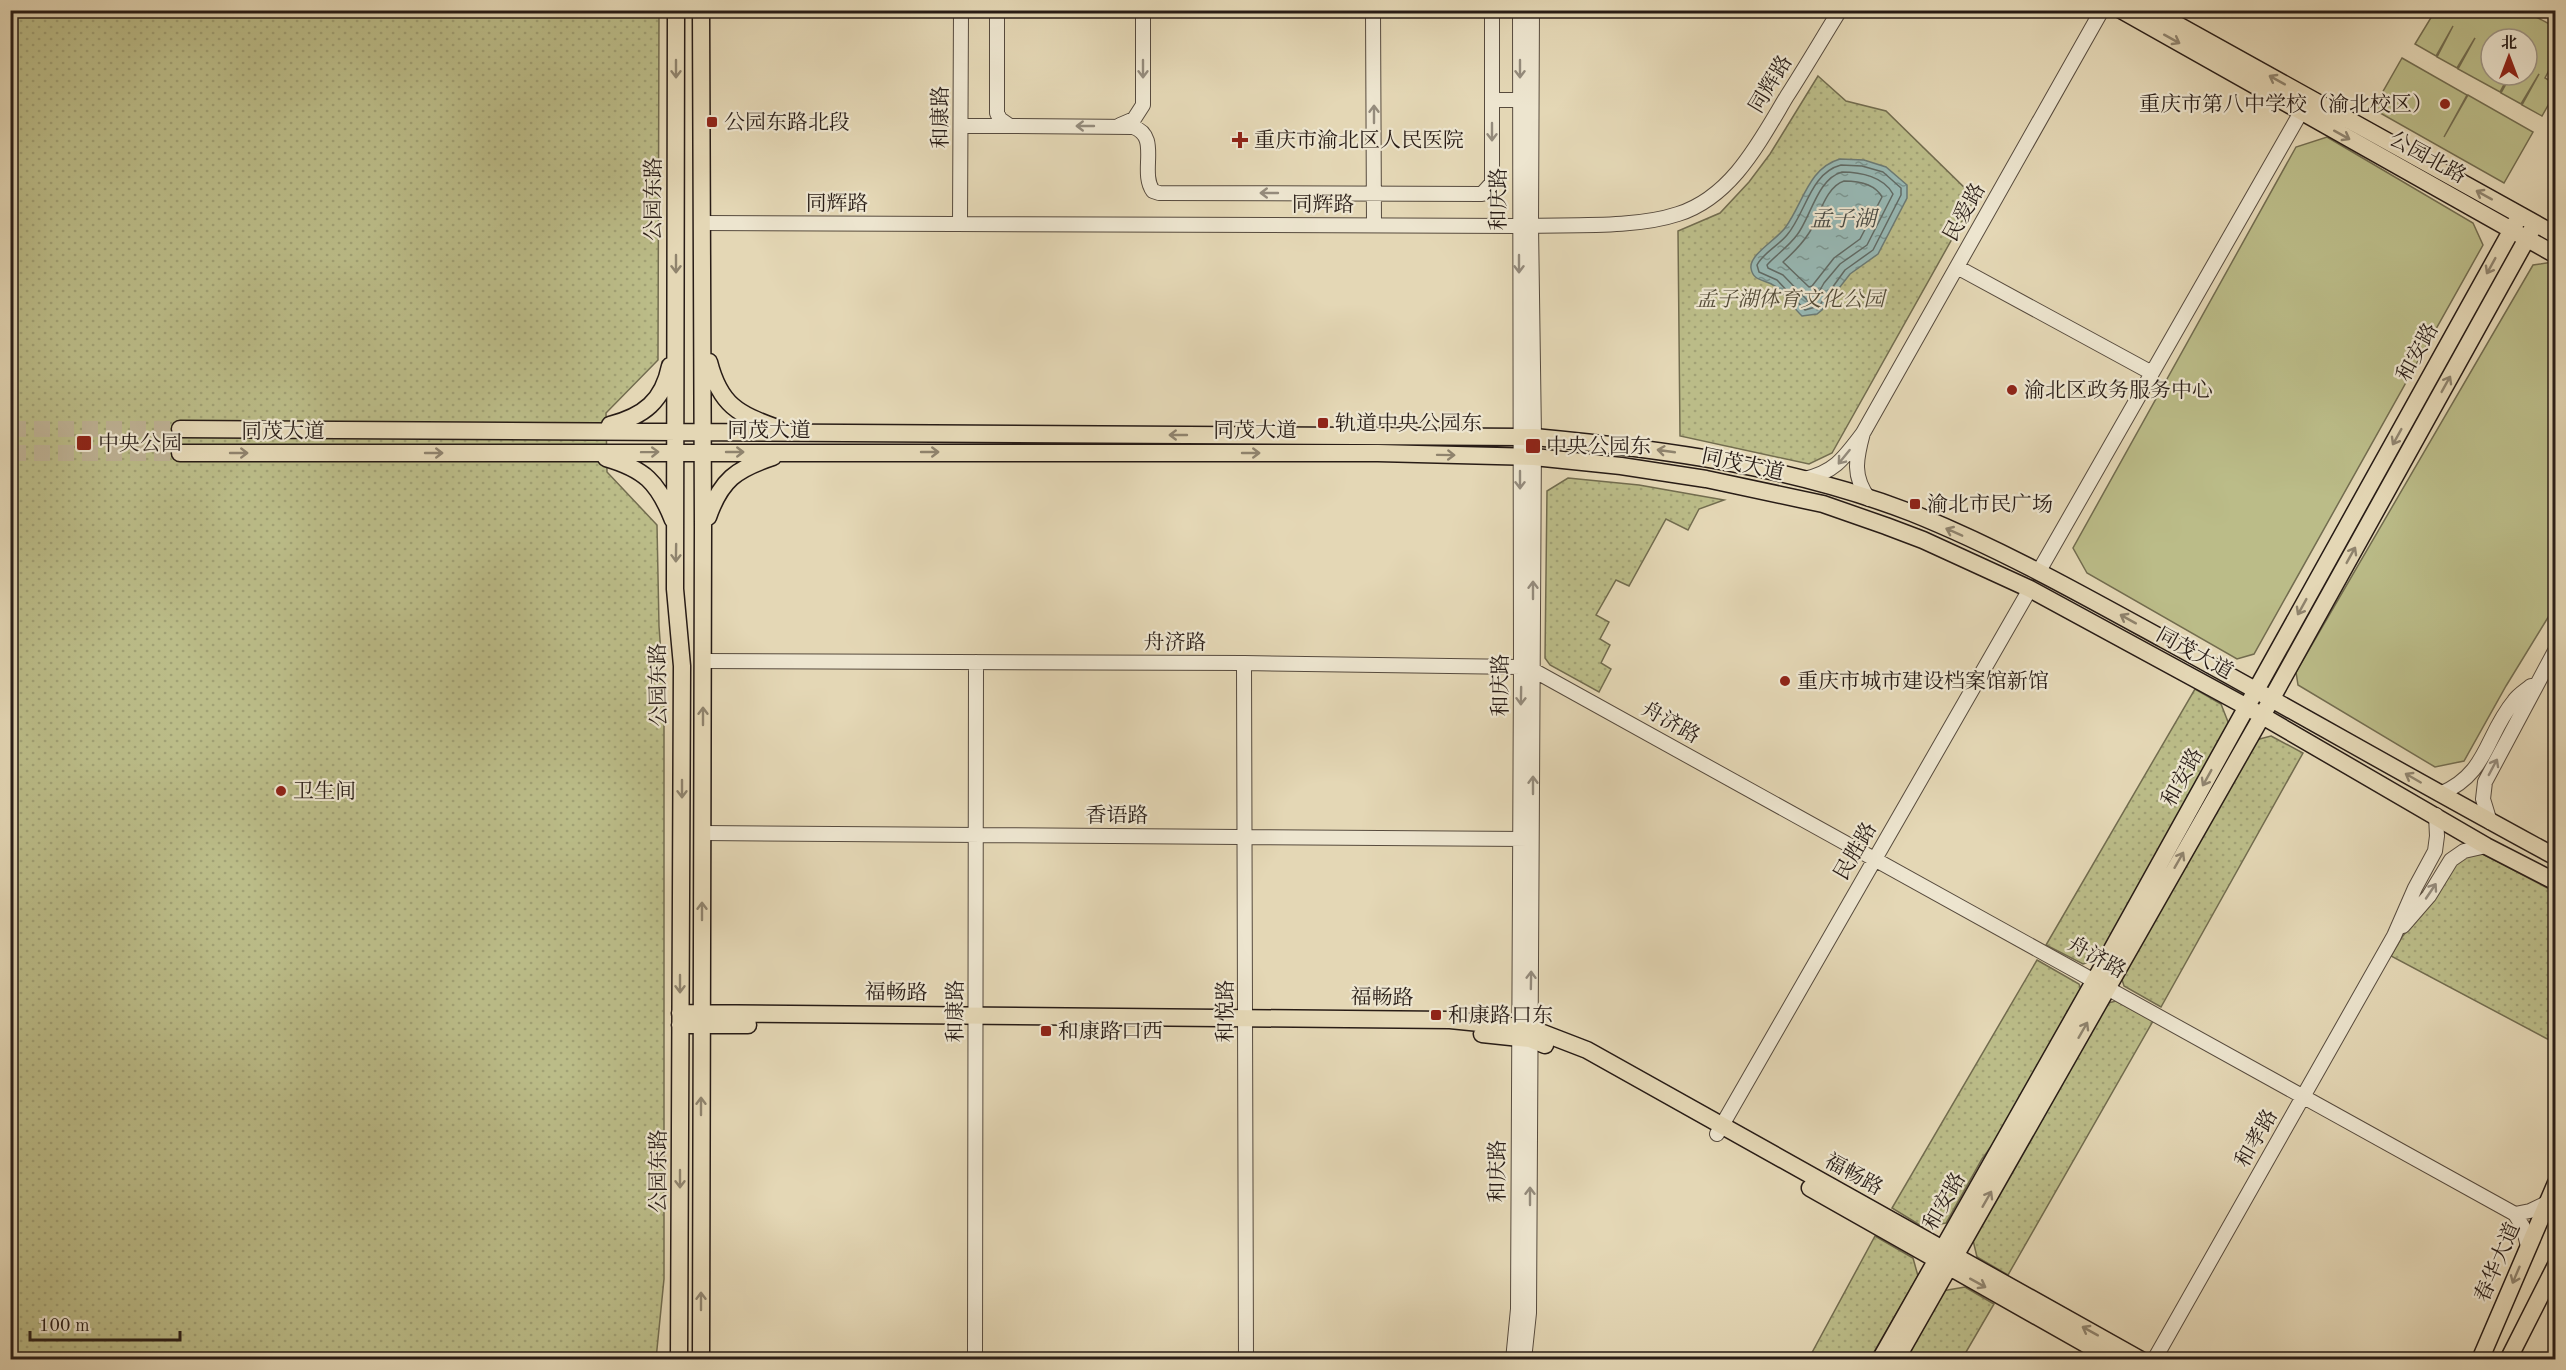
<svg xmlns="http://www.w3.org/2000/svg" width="2566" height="1370" viewBox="0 0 2566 1370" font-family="'Old Standard TT','Noto Serif SC',serif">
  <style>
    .grass { fill: #bbbc88; stroke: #726c4f; stroke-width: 1.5 }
    .park { fill: url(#park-dots); stroke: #726c4f; stroke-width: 1.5 }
    .water { fill: url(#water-ripples); stroke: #6b7a75; stroke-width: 1.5 }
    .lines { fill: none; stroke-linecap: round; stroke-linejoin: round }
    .shore { stroke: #606a65; stroke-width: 1.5 }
    .major-tunnel { stroke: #beb295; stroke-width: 16; stroke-dasharray: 16 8; stroke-linecap: butt }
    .minor-casing { stroke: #574b3e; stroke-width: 16 }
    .major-casing { stroke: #281c16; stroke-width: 19 }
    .minor { stroke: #ede5cf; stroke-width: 14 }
    .major { stroke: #e4d7b5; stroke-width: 16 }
    .oneway { stroke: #8f836d }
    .oneway2 { stroke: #948b7c }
    .poi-dot { fill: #8f2418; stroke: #ede5cf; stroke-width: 2 }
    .labels { text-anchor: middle; stroke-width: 4.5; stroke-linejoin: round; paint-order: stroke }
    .street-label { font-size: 21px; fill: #281c16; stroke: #ede5cf }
    .poi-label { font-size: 21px; fill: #281c16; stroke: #ede5cf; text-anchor: start }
    .park-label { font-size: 21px; font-style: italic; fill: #544c38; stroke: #ede5cf }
    .water-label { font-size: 22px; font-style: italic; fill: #494b45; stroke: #ede5cf }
  </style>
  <defs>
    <pattern id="park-dots" width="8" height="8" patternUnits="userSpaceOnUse" patternTransform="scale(1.5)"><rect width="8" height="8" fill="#bbbc88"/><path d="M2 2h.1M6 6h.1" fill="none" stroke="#a1a175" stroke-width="1.8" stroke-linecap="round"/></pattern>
    <pattern id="water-ripples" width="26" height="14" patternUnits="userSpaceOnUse" patternTransform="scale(1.5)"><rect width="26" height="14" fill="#97b8b4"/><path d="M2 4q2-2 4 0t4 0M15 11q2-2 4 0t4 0" fill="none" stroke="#7b9591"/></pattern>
  </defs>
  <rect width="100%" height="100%" fill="#e4d7b5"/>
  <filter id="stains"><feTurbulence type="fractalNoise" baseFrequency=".00333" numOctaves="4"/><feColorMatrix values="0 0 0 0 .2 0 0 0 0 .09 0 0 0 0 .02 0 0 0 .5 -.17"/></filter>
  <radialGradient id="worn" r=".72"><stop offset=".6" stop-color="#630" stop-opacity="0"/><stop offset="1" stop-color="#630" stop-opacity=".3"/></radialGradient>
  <path class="grass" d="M 2435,11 L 2525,11 L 2555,27 L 2555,59 L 2545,78 L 2555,84 L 2555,93 L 2542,116 L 2522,105 L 2539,74 L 2521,104 L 2501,93 L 2511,75 L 2527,75 L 2527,39 L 2491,39 L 2491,75 L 2509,75 L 2500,92 L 2458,69 L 2475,38 L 2457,68 L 2437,57 L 2453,26 L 2436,56 L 2415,44 Z
    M 2402,58 L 2467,95 L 2444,137 L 2468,95 L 2533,132 L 2504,183 L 2373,109 Z
    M 2327,137 L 2473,223 L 2483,245 L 2254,654 L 2237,659 L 2087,573 L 2073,548 L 2296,147 Z
    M 2553,262 L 2555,264 L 2555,606 L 2506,686 L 2464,761 L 2435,767 L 2298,685 L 2296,672 L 2533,265 Z"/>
  <path class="park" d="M 10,11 L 659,11 L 658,360 L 606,413 L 607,472 L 657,525 L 659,626 L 664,697 L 664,1279 L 656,1359 L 11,1359 Z
    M 1818,76 L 1846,101 L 1886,111 L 1975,198 L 1832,453 L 1809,464 L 1680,436 L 1678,231 L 1720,213 L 1749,182 L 1770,154 Z
    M 1568,478 L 1639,485 L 1724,500 L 1699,509 L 1688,530 L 1666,519 L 1629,586 L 1616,580 L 1596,615 L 1609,622 L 1600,639 L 1610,645 L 1601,663 L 1611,669 L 1599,692 L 1550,665 L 1545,658 L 1547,491 Z
    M 2195,689 L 2221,704 L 2230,727 L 2099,959 L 2083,964 L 2046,945 Z
    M 2271,736 L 2303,753 L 2161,1007 L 2124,986 L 2120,973 L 2252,741 Z
    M 2483,854 L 2555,892 L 2555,1043 L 2391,956 L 2402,937 L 2434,897 L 2454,863 L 2466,856 Z
    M 2037,960 L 2079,984 L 2082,992 L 2004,1129 L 1982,1159 L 1946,1223 L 1923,1227 L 1892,1208 Z
    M 2116,1001 L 2153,1021 L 2008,1275 L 1977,1257 L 1972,1236 L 2104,1004 Z
    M 1875,1236 L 1913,1258 L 1918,1276 L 1870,1359 L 1808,1360 Z
    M 1965,1287 L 1994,1304 L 1962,1359 L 1903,1360 L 1942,1291 Z"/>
  <path class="water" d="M 1840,159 L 1864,160 L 1886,167 L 1907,185 L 1907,198 L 1878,254 L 1850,274 L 1822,310 L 1817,314 L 1802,316 C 1792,307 1786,294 1775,286 C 1765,279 1753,282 1751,268 C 1749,255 1777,239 1785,228 C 1803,204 1808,168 1840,159 Z"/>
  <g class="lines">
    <path class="shore" d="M 1841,165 L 1862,166 L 1883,172 L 1901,188 L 1901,195 L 1873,250 L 1845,270 L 1819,306 L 1805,310 L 1777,280 L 1759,272 L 1757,265 C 1763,253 1778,246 1787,235 C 1806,213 1810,173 1841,165 Z
      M 1842,172 C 1861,172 1884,177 1893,194 L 1867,245 L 1840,264 L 1824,283 L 1816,297 L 1809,302 L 1783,275 L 1768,268 L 1767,265 C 1776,255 1788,247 1797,235 C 1811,217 1817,179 1842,172 Z
      M 1844,181 C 1858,181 1875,184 1882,197 L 1860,239 L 1834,258 L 1812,286 L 1809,287 L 1783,262 C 1793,253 1802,244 1809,233 C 1819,218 1825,187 1844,181 Z"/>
    <path class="major-tunnel" d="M 10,429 L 180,429
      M 10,453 L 180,453"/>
    <defs>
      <path id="minor" d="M 997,10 L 997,113 L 1000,119 L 1010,126 L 1133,127 C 1161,136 1139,172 1153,191 L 1159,193 L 1482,194 L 1492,183 L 1492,10
        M 1373,10 L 1374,225
        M 1492,100 L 1529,100
        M 1120,125 L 1134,119 L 1143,105 L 1143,10
        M 961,126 L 1010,126
        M 701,223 L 1519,226 C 1568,224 1633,229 1678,214 C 1732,197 1760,141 1787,96 C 1805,68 1822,39 1840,10
        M 960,224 L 961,10
        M 1957,267 L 2152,373
        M 1863,433 L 2102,10
        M 1804,479 C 1835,472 1844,458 1863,433 C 1856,459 1852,476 1869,499
        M 2039,571 L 2301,112
        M 703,661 L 1244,663 L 1521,667 L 1533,670 L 2515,1214 L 2523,1227 L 2528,1246
        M 1244,663 L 1246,1360
        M 2440,794 C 2488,774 2485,736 2514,701 C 2518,695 2525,691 2531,686
        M 2490,822 L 2483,799 L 2485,782 L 2556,649
        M 702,833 L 1528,839
        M 2403,926 L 2429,896 L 2451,860 L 2464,851 L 2486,846
        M 1717,1134 L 2030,589
        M 2515,1214 L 2530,1211 L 2547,1203
        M 975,1360 L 976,662
        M 1513,1360 L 1518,1309 L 1521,667 L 1520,10
        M 1524,1360 L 1529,1313 L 1534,437 L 1531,225 L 1532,10
        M 2154,1360 L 2394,936 L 2415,888 L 2435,851 L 2437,836 L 2436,815"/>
      <path id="major" d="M 676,10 L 675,589 L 682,666 L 679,1360
        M 2121,10 L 2556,255
        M 2151,10 L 2556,235
        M 709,362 C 720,405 738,414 777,428
        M 610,425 C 644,416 663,401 670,366
        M 180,429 L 1534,437 C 1662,449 1791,466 1912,513 C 1999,548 2081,594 2163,639 C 2295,711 2424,786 2556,857
        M 180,453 L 1378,453 L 1534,457 L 1621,466 L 1706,479 L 1823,504 L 1886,526 L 1923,540 L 2030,589 L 2247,707 L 2486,846 L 2556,882
        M 606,458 C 644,469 658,482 673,520
        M 708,517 C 721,480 736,469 773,457
        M 680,1013 L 1450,1020 L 1530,1028 L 1587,1050 L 2141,1360
        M 680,1025 L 748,1025
        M 1482,1034 L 1530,1039 L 1545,1045
        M 1810,1188 L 2114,1360
        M 701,1360 L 703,529 L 701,10
        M 1880,1360 L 2095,980 L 2520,215
        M 1896,1360 L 2262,716 L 2535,224
        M 2480,1360 L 2556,1183
        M 2508,1360 L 2556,1265"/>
    </defs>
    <use href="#minor" class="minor-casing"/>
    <use href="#major" class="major-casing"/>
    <use href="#minor" class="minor"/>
    <use href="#major" class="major"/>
  </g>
  <defs><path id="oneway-shaft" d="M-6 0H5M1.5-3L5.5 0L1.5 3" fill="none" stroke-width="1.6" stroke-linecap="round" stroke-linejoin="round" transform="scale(1.5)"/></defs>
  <g class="oneway">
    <use href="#oneway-shaft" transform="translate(2172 39) rotate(29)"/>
    <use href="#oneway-shaft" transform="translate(676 69) rotate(90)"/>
    <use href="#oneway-shaft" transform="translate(2277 80) rotate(-151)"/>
    <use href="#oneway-shaft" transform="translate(2342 135) rotate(29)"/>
    <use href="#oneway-shaft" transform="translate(2484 195) rotate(-151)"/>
    <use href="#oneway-shaft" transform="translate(676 264) rotate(90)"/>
    <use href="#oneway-shaft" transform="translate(2491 266) rotate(119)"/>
    <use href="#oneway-shaft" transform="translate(2446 384) rotate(-61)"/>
    <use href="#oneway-shaft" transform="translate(1178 435) rotate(-180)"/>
    <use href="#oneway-shaft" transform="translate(2397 437) rotate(119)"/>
    <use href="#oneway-shaft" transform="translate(1666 451) rotate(-172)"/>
    <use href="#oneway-shaft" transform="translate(650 452) rotate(-1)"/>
    <use href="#oneway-shaft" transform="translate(735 452)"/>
    <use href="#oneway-shaft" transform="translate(930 452)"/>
    <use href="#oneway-shaft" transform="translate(239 453)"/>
    <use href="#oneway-shaft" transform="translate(434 453)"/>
    <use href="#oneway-shaft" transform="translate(1251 453)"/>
    <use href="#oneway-shaft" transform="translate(1446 455) rotate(1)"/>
    <use href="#oneway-shaft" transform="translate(1954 532) rotate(-156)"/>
    <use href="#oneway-shaft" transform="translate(676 553) rotate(91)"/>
    <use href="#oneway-shaft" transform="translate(2351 555) rotate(-61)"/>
    <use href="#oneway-shaft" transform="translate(2302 607) rotate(119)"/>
    <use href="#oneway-shaft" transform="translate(2128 619) rotate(-151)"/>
    <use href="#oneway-shaft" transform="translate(703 716) rotate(-90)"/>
    <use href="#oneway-shaft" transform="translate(2207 778) rotate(119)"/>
    <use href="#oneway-shaft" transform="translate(2413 778) rotate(-150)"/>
    <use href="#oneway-shaft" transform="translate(682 789) rotate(90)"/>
    <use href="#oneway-shaft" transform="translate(2179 860) rotate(-60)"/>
    <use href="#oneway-shaft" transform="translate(702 911) rotate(-90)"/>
    <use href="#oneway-shaft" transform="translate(680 984) rotate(90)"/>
    <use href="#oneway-shaft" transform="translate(2083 1030) rotate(-60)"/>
    <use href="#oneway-shaft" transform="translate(701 1106) rotate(-90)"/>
    <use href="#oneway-shaft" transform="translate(680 1179) rotate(90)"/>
    <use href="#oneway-shaft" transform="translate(1987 1199) rotate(-60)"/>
    <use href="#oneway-shaft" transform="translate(2516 1275) rotate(113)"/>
    <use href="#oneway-shaft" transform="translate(1978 1283) rotate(29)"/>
    <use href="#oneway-shaft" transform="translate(701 1301) rotate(-90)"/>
    <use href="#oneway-shaft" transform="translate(2090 1331) rotate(-151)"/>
  </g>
  <g class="oneway2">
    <use href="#oneway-shaft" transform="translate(1143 69) rotate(90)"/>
    <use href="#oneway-shaft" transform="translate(1520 69) rotate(90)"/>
    <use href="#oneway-shaft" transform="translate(1374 114) rotate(-90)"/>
    <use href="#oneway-shaft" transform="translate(1085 126) rotate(-180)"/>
    <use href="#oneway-shaft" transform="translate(1492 132) rotate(90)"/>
    <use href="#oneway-shaft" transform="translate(1269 193) rotate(-180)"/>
    <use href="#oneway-shaft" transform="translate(1519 264) rotate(90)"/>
    <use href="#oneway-shaft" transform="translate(1844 457) rotate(129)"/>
    <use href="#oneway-shaft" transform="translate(1520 480) rotate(90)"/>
    <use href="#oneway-shaft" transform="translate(1533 590) rotate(-90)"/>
    <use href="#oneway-shaft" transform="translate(1521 696) rotate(91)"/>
    <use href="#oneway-shaft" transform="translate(2493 767) rotate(-62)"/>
    <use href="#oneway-shaft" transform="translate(1533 785) rotate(-90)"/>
    <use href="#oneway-shaft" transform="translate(2431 891) rotate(-56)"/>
    <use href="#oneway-shaft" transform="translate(1531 980) rotate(-89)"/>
    <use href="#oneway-shaft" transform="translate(1530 1196) rotate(-90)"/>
  </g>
  <g class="poi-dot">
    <circle cx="2445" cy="104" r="6"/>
    <rect x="706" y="116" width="12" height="12" rx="3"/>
    <path d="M1237 131h6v6h6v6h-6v6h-6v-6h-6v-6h6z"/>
    <circle cx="2012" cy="390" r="6"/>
    <rect x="1317" y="417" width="12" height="12" rx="3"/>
    <rect x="76" y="435" width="16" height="16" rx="3"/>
    <rect x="1525" y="438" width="16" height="16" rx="3"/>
    <rect x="1909" y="498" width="12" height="12" rx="3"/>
    <circle cx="1785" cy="681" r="6"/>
    <circle cx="281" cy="791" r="6"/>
    <rect x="1430" y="1009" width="12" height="12" rx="3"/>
    <rect x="1040" y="1025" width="12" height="12" rx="3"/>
  </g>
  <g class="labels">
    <g class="street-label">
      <text transform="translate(1770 84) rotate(-59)" y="7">同辉路</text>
      <text transform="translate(940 117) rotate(-90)" y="7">和康路</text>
      <text transform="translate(2428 157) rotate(29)" y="7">公园北路</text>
      <text transform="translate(653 199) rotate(-90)" y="7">公园东路</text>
      <text transform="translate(1498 199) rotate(-90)" y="7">和庆路</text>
      <text x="837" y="210">同辉路</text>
      <text x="1323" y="211">同辉路</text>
      <text transform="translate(1964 212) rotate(-61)" y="7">民爱路</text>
      <text transform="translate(2417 352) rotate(-61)" y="7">和安路</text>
      <text x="769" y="437">同茂大道</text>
      <text x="1255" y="437">同茂大道</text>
      <text x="283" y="438">同茂大道</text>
      <text transform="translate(1743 464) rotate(12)" y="7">同茂大道</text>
      <text x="1175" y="649">舟济路</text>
      <text transform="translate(2195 653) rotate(29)" y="7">同茂大道</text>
      <text transform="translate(658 685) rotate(-91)" y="7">公园东路</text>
      <text transform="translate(1500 685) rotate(-90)" y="7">和庆路</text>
      <text transform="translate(1671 722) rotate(29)" y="7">舟济路</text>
      <text transform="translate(2182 777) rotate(-61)" y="7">和安路</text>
      <text x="1117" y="822">香语路</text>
      <text transform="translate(1855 851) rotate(-60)" y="7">民胜路</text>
      <text transform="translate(2097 957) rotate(29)" y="7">舟济路</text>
      <text transform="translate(896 992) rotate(1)" y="7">福畅路</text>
      <text transform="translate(1382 997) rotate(1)" y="7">福畅路</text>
      <text transform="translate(955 1011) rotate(-90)" y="7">和康路</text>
      <text transform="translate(1225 1011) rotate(-90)" y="7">和悦路</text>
      <text transform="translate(2256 1138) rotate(-60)" y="7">和孝路</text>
      <text transform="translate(658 1171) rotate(-90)" y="7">公园东路</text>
      <text transform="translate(1497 1171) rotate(-90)" y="7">和庆路</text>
      <text transform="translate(1854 1174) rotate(29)" y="7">福畅路</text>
      <text transform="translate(1944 1201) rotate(-60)" y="7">和安路</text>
      <text transform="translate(2497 1262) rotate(-67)" y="7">春华大道</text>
    </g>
    <g class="poi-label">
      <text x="2433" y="111" text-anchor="end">重庆市第八中学校（渝北校区）</text>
      <text x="724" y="129">公园东路北段</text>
      <text x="1254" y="147">重庆市渝北区人民医院</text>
      <text x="2024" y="397">渝北区政务服务中心</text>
      <text x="1335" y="430">轨道中央公园东</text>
      <text x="98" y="450">中央公园</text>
      <text x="1546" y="453">中央公园东</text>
      <text x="1927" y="511">渝北市民广场</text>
      <text x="1797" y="688">重庆市城市建设档案馆新馆</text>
      <text x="293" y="798">卫生间</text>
      <text x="1448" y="1022">和康路口东</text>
      <text x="1058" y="1038">和康路口西</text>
    </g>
    <g class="park-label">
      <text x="1790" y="306">孟子湖体育文化公园</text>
    </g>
    <g class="water-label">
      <text x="1843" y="226">孟子湖</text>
    </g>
  </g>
  <rect width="2566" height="1370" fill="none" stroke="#e4d7b5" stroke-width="36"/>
  <rect x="12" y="12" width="2542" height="1346" fill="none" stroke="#281c16" stroke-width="3"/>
  <rect x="18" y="18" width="2530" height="1334" fill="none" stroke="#281c16" stroke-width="1.5"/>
  <g transform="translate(2509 57)"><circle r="28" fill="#ede5cf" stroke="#9e9585" stroke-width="1.5"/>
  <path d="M0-4.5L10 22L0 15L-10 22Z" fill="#8f2418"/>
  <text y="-9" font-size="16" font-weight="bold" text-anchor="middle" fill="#281c16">北</text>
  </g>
  <path d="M30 1331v9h150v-9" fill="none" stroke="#281c16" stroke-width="3"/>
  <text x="39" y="1331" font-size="18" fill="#281c16" stroke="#ede5cf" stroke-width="4.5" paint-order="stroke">100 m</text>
  <rect width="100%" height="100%" filter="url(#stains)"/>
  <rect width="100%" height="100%" fill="url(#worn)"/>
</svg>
